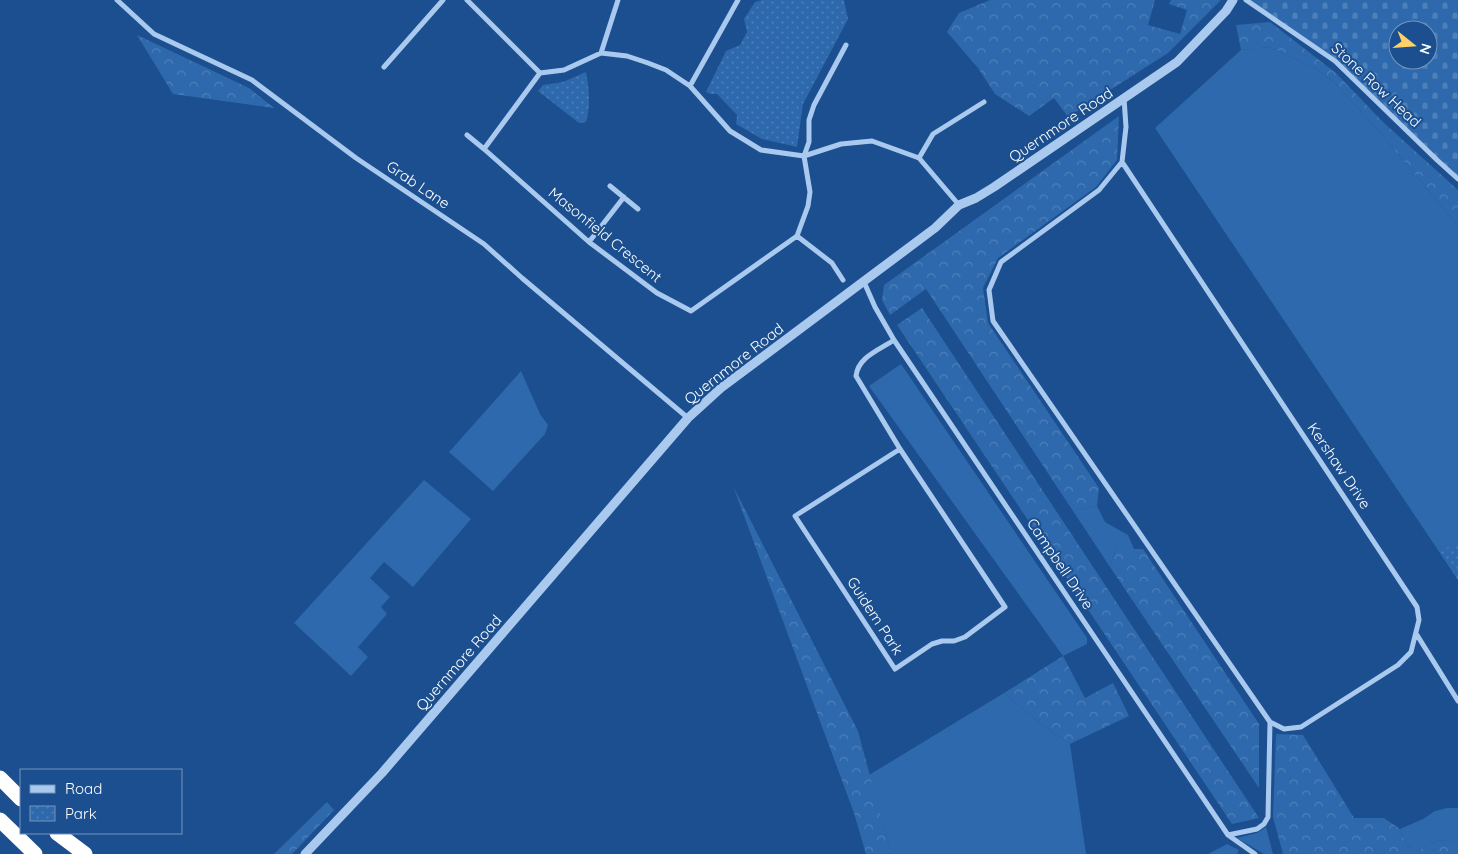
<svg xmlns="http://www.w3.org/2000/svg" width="1458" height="854" viewBox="0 0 1458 854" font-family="Quicksand,sans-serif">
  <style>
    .green { fill: #2e69ad }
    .forest { fill: url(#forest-crowns) }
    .cemetery { fill: url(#cemetery-stones); fill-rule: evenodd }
    .park { fill: url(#park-dots) }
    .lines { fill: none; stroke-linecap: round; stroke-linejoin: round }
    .minor { stroke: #a9c9ee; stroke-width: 5 }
    .tertiary { stroke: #a9c9ee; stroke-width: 9 }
    .motorway { stroke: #fff; stroke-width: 15 }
    .labels { text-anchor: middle; stroke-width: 4; stroke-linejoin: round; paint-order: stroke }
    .street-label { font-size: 15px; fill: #fff; stroke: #1b4f8f }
  </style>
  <defs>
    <pattern id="forest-crowns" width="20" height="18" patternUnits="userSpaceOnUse" patternTransform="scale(1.25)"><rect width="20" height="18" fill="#2e69ad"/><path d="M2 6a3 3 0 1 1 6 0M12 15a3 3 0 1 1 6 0" fill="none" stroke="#4d80b9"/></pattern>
    <pattern id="cemetery-stones" width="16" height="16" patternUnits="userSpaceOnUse" patternTransform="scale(1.25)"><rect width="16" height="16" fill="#2e69ad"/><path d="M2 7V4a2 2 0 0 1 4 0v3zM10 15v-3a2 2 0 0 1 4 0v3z" fill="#4d80b9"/></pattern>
    <pattern id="park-dots" width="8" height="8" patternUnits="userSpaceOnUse" patternTransform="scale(1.25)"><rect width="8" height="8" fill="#2e69ad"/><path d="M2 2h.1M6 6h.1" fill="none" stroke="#4d80b9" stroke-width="1.8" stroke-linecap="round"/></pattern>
  </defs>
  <rect width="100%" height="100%" fill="#1b4f8f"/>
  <path class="green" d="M 1270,47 L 1315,68 L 1335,83 L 1377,129 L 1458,226 L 1458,580 L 1155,128 L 1241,50 Z
    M 901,364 L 1087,638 L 1087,644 L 1063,656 L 869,386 Z
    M 521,371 L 540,414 L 548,425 L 545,434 L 493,491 L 449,452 Z
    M 424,480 L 471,519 L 413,587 L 384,562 L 370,578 L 390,597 L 381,607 L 387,614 L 358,647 L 368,657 L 351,676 L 294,623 Z
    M 1097,506 L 1105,522 L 1128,535 L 1134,549 L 1116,549 L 1110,567 L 1073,511 Z
    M 1004,693 L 1040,723 L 1070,744 L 1086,854 L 891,854 L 869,775 Z
    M 1447,808 L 1458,808 L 1458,844 C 1438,836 1433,842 1416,852 L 1405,842 L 1400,829 L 1423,819 L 1435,811 Z
    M 1266,827 L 1273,854 L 1264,854 L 1237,838 L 1257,833 Z
    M 1227,844 L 1239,850 L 1237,854 L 1208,854 Z"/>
  <path class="forest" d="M 990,0 L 1155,0 L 1148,25 L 1180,34 L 1187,10 L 1169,4 L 1171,0 L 1221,0 L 1168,53 L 1068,117 L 1054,98 L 1029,116 L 995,94 L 978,68 L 947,32 L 959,13 Z
    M 1270,22 L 1336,73 L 1383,122 L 1458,190 L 1458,226 L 1377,129 L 1335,83 L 1315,68 L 1270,47 L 1241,50 L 1236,25 Z
    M 137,35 L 249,88 L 274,108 L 173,94 Z
    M 1119,116 L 1117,160 L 1096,187 L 998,258 L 983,288 L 988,323 L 1099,488 L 1097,506 L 1073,511 L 926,289 L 890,315 L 882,300 L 884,285 Z
    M 922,308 L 1259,818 L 1232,824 L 897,325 Z
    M 733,486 L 858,731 L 891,854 L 866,854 L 854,813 Z
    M 1116,549 L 1143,549 L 1259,724 L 1259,788 L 1110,567 Z
    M 1063,656 L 1085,698 L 1113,683 L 1129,716 L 1070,744 L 1040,723 L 1004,693 Z
    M 1276,734 L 1303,735 L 1354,818 L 1384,818 L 1400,829 L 1405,842 L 1416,852 C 1433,842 1438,836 1458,844 L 1458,854 L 1283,854 L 1273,817 Z
    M 327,802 L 334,810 L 292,854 L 274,854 Z"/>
  <path class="cemetery" d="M 1246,0 L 1458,0 L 1458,179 L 1335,61 ZM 1398,30 L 1428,30 L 1428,60 L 1398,60 Z"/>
  <path class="park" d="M 762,0 L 844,0 L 848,19 L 803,104 L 797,147 L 762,139 L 736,124 L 737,115 L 717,94 L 711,94 L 706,92 L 726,51 L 740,45 L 747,32 L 744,19 L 755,2 Z
    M 586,72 C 589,88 591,106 586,122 L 579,123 L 538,91 L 543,85 L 563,82 Z
    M 1458,541 L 1458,580 L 1440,552 Z"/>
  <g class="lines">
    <path class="minor" d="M 117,0 L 154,34 L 252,80 L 356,158 L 484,244 L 522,278 L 688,418
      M 467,0 L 540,73 L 564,70 L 601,53 L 627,56 L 648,63 L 666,70 L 690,86 L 730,131 L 761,150 L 804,156 L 841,144 L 872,141 L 919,158 L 959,205
      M 1246,0 L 1335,61 L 1437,160 L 1458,179
      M 601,53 L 618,0
      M 384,67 L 443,0
      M 540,73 L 484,149 L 589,242 L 657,293 L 691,311 L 797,236 L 808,206 L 810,192 L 804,156 L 809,142 L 809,120 L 814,105 L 846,45
      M 690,86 L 738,0
      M 1124,98 L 1126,127 L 1122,162 L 1099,190 L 1001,262 L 989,290 L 993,321 L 1270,722
      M 467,135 L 484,149
      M 919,158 L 933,134 L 984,102
      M 1122,162 L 1417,607 L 1419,620 L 1411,652 L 1398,665 L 1301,727 L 1284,729 L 1270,722 L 1268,817 L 1264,824 L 1257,829 L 1228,835
      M 610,186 L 638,209
      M 797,236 L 832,263 L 843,280
      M 589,242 L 624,197
      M 864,282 L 875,307 L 894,340 L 1228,835 L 1255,854
      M 894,340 C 879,350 858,357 856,376 L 900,449 L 1005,607 L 965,637 L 954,641 L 942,641 L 932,644 L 895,669 L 795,516 L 900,449
      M 1417,635 L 1458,701"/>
    <path class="tertiary" d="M 305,854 L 382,773 L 688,418 L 721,388 L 935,228 L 959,205 L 976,198 L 994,187 L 1177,62 L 1226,11 L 1233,0"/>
    <path class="motorway" d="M 0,778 L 21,799
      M 0,820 L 35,854
      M 57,833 L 85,854"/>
  </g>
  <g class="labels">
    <g class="street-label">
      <text transform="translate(1376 85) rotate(43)" y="5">Stone Row Head</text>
      <text transform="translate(1061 125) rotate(-34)" y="5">Quernmore Road</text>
      <text transform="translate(418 185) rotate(34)" y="5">Grab Lane</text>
      <text transform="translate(605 235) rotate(39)" y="5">Masonfield Crescent</text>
      <text transform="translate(734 364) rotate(-38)" y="5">Quernmore Road</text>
      <text transform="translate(1339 466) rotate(56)" y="5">Kershaw Drive</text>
      <text transform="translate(1060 564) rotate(56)" y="5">Campbell Drive</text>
      <text transform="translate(875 616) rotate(57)" y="5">Guidem Park</text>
      <text transform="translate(459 663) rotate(-49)" y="5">Quernmore Road</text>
    </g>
  </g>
  <rect x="20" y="769" width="162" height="65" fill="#1b4f8f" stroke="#7695bc"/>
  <rect x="30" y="785" width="25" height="8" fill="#a9c9ee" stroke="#7695bc"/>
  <text x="65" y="794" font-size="15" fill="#ffffff">Road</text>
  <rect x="30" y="806" width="25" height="15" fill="url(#park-dots)" stroke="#7695bc"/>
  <text x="65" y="819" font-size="15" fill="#ffffff">Park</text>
  <g transform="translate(1413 45) rotate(107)"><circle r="24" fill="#1b4f8f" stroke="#7695bc"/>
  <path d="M0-4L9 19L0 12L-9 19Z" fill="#ffd166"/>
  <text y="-8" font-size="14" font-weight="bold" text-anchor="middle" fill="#ffffff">N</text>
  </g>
</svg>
